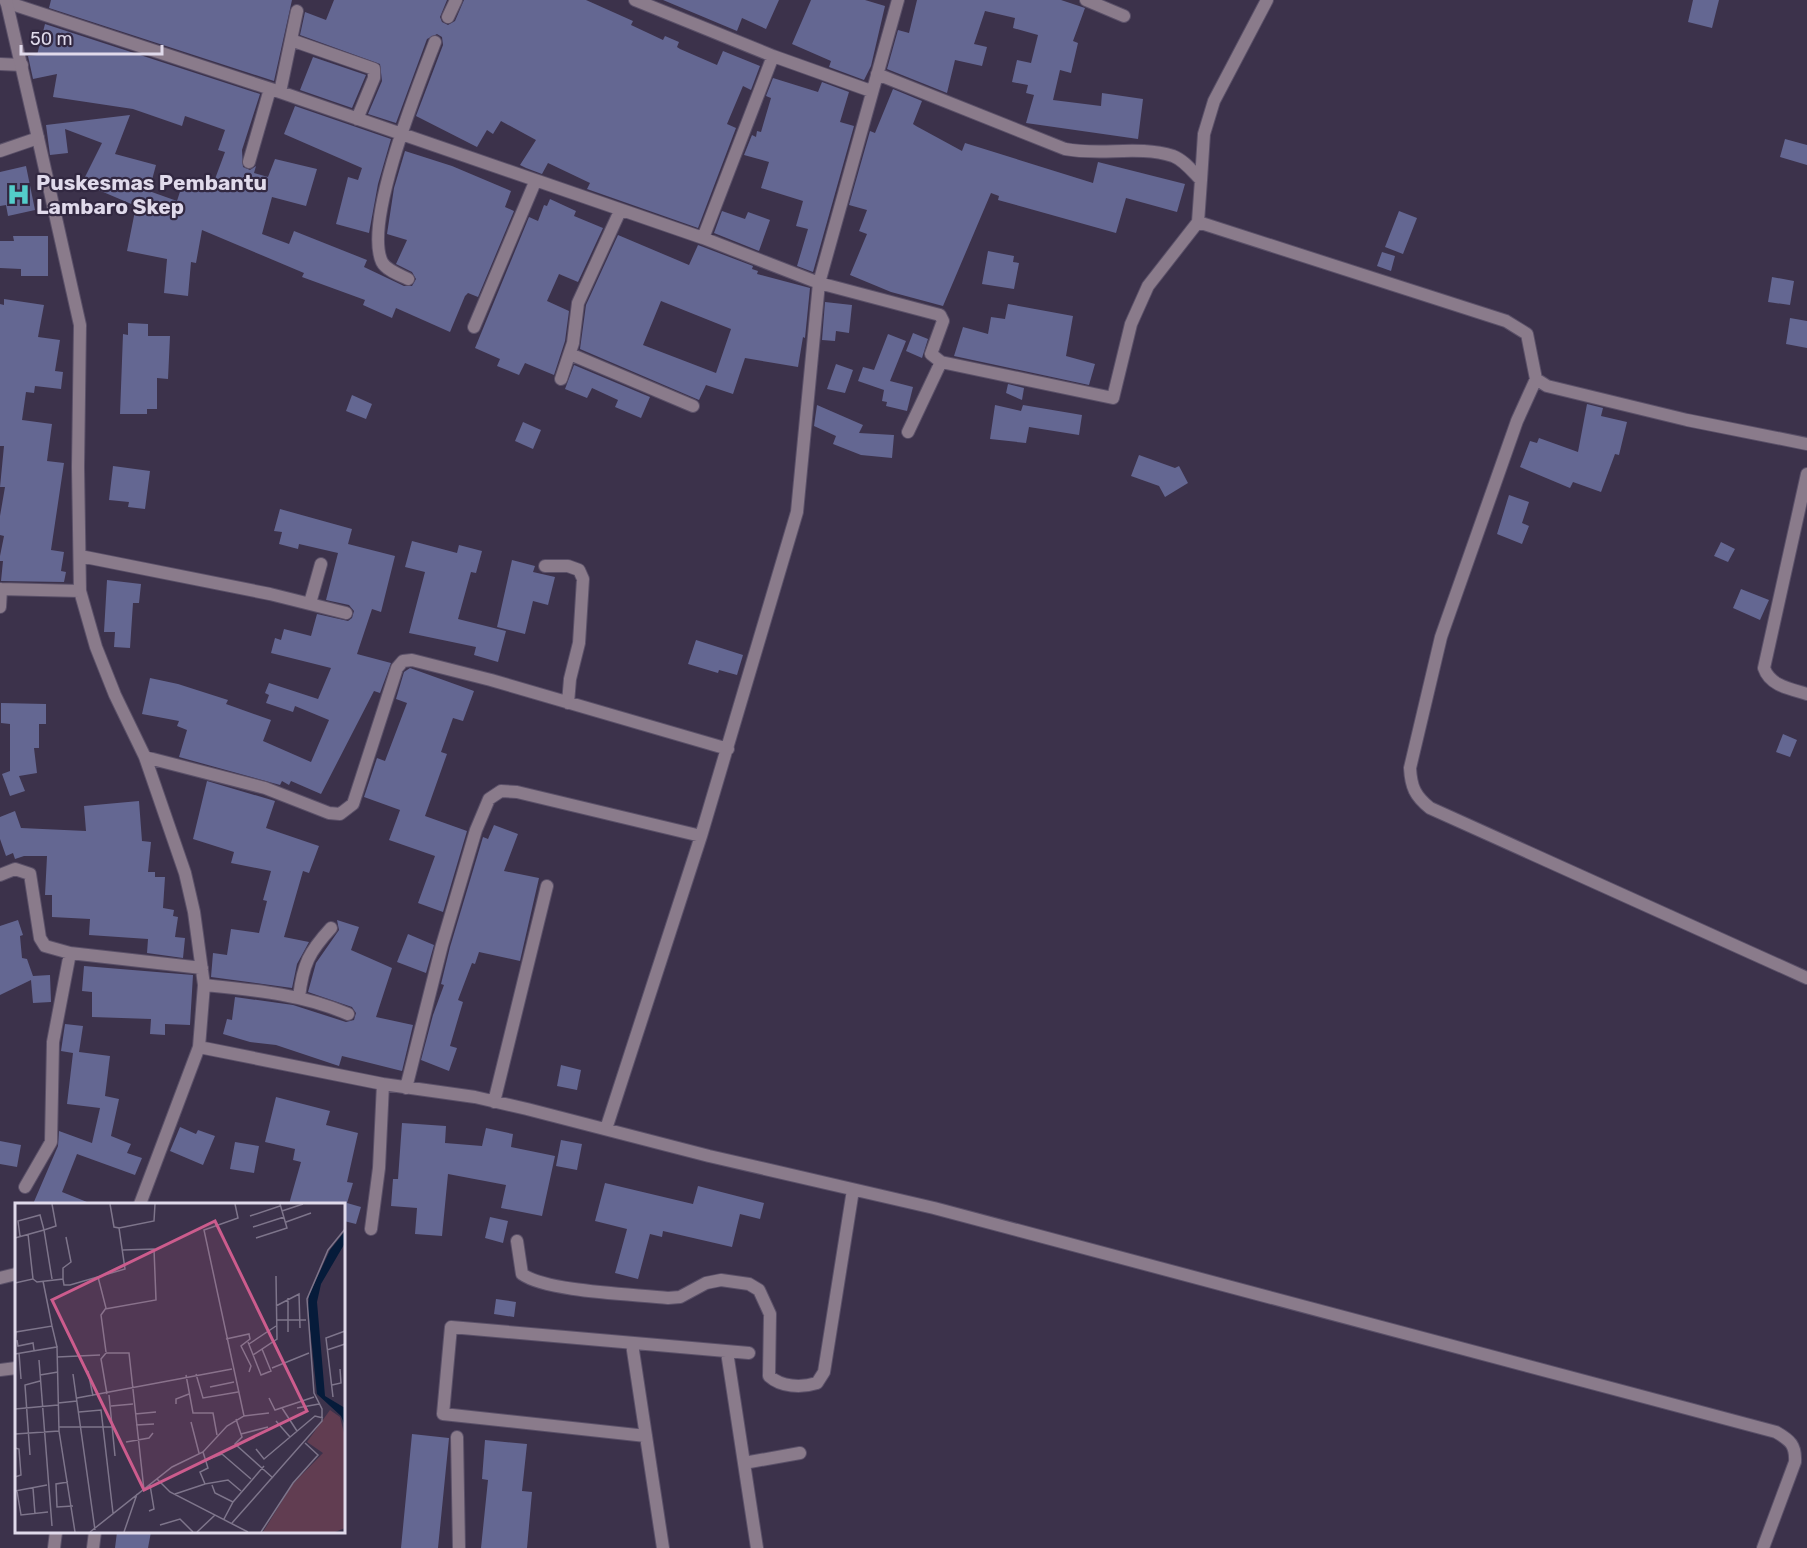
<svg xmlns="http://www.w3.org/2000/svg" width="1807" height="1548" viewBox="0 0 1807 1548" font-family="Rubik,sans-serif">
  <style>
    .building { fill: #646792; fill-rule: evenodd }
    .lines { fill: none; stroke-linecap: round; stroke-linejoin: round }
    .minor-casing { stroke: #5a5068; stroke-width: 14 }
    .tertiary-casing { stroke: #5a5068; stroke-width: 14 }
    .minor { stroke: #8a7b8b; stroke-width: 12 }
    .tertiary { stroke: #8a7b8b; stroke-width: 12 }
    .labels { text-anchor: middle; stroke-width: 4.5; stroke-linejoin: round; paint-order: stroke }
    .poi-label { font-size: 21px; font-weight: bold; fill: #e0daeb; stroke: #322841; text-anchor: start }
    .inset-road { fill: none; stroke: #7e758b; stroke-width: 1.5 }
    .view { fill: #cc5c8d; fill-opacity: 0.15; stroke: #cc5c8d; stroke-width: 3 }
    .inset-edge { fill: none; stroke: #e0daeb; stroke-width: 3 }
  </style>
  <rect width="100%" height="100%" fill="#3c324b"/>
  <path class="building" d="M 51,0 L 292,0 L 274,81 L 49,8 Z
    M 334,0 L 447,0 L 440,17 L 442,22 L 448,25 L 455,21 L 464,0 L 586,0 L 633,21 L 631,25 L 663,40 L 665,36 L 679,42 L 677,47 L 680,49 L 717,65 L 723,51 L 760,66 L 751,90 L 743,86 L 727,124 L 736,128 L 698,228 L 587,189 L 590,183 L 548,163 L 542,174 L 526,168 L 520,165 L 536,140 L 501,121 L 493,134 L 487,130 L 477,147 L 416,116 L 443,45 L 442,37 L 437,34 L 427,39 L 396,123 L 368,114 L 382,81 L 380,64 L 300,35 L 305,12 L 326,20 Z
    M 663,0 L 779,0 L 766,29 L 742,18 L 737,31 Z
    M 811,0 L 865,0 L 885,6 L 871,66 L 864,80 L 829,67 L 831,61 L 792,44 Z
    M 917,0 L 1061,0 L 1085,8 L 1073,41 L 1078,43 L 1071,73 L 1060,70 L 1053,100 L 1101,106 L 1102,93 L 1143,99 L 1138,139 L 1026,123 L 1034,95 L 1026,93 L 1028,85 L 1012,82 L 1017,60 L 1031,63 L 1038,35 L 1013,28 L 1015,18 L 985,11 L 974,44 L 987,47 L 982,66 L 955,60 L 947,93 L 887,69 L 898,30 L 909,33 Z
    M 1693,0 L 1719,0 L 1712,28 L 1688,22 Z
    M 45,24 L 260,94 L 242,150 L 243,167 L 250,170 L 256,166 L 254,173 L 268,177 L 275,159 L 317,169 L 306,206 L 272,197 L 262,234 L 289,244 L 294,231 L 367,260 L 364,267 L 404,286 L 412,286 L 416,279 L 412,272 L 396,264 L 407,240 L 387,234 L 394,188 L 405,151 L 452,166 L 511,191 L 505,207 L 514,211 L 478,297 L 468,293 L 465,296 L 450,332 L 396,308 L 392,318 L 363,305 L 365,300 L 302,277 L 304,273 L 202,230 L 196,263 L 191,262 L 188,296 L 164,293 L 167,259 L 127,251 L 136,206 L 82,183 L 102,143 L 65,129 L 68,153 L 50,155 L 46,125 L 130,115 L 115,154 L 156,165 L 149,191 L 177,201 L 184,179 L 212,187 L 225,152 L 218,150 L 225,130 L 185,116 L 182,126 L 133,109 L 53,97 L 57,74 L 33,79 L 28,56 L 37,55 Z
    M 313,57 L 366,75 L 352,108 L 300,90 Z
    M 773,78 L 818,92 L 822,82 L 849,92 L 840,122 L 854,126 L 813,272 L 797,266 L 808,229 L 796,226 L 803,201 L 761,188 L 769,162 L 744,155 L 752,135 L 756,137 L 757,131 L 761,132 L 771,98 L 766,96 Z
    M 893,89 L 922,101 L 913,124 L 916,126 L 962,151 L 965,143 L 1093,183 L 1098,162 L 1185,184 L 1177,212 L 1126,198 L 1116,233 L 998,200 L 999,196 L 991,193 L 943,306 L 891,292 L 850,275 L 867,234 L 859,231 L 867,210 L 849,205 L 870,131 L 875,133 Z
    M 295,106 L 391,139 L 378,184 L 369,233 L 336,224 L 348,177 L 358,180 L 362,168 L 284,134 Z
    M 1785,139 L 1807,145 L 1807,165 L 1780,157 Z
    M 26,166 L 35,210 L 8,216 L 6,205 L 0,206 L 0,172 Z
    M 550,199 L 576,211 L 574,216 L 603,228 L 578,282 L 559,274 L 547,301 L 569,311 L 565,341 L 554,375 L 525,363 L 519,375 L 497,366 L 500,359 L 475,348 L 529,217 L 538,221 L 544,205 L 547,206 Z
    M 722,211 L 745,219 L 748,212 L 770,220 L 759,251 L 714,233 Z
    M 1399,211 L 1417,218 L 1403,254 L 1385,247 Z
    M 618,235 L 689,265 L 698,245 L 753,266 L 752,269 L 758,271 L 757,274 L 810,288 L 805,338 L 803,337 L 798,367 L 745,358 L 733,394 L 706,385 L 699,400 L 580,349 L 586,305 ZM 661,301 L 731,329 L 716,373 L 643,345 Z
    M 13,236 L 48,236 L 48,276 L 21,276 L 21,269 L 0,268 L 0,241 L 14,241 Z
    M 988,251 L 1014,256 L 1013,262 L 1019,263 L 1014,289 L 982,284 Z
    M 1382,252 L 1395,256 L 1391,271 L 1377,266 Z
    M 1772,277 L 1794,281 L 1790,305 L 1768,302 Z
    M 4,299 L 44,305 L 38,337 L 60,340 L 55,371 L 63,372 L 61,389 L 35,386 L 34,393 L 26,392 L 22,420 L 52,424 L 47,461 L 64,463 L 51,550 L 64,552 L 61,571 L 66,572 L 64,582 L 1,581 L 3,561 L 0,561 L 0,556 L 4,536 L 0,535 L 0,516 L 5,487 L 0,487 L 4,446 L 0,446 L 0,304 L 4,305 Z
    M 825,302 L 852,305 L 849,333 L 836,331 L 835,341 L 822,340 Z
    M 1008,304 L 1073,316 L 1066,356 L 1095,364 L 1089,385 L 954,356 L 963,327 L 988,334 L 991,317 L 1005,319 Z
    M 1790,318 L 1807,321 L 1807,348 L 1786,344 Z
    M 128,323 L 148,324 L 148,336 L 170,336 L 168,379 L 157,378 L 157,409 L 147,409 L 147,414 L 120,414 L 123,334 L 128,335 Z
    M 913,333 L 928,339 L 922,358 L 906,351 Z
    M 888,334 L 906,341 L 890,381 L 913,387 L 907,411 L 886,406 L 887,402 L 882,401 L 884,390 L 858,381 L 863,367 L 874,370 Z
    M 836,364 L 853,370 L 845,393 L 827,389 Z
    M 574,365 L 650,397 L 641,418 L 615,407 L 618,400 L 592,388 L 587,398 L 565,389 Z
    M 1008,384 L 1024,388 L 1022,400 L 1006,393 Z
    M 352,395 L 372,404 L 366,419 L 346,411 Z
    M 1587,404 L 1603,408 L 1601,416 L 1627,422 L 1619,455 L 1615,454 L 1601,492 L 1573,482 L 1570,488 L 1520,467 L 1530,441 L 1537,443 L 1539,438 L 1578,452 Z
    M 817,405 L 863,425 L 859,433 L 894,435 L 892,458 L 861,455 L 833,444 L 836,436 L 814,426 Z
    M 995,405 L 1021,411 L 1023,405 L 1082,415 L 1079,435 L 1029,427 L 1026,443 L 990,439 Z
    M 523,422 L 541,430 L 533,449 L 515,441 Z
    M 1139,455 L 1175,468 L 1179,466 L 1188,483 L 1165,497 L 1159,486 L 1131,476 Z
    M 113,466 L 150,471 L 145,509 L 128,507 L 129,502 L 109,500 Z
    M 1509,495 L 1529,502 L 1522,523 L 1529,526 L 1522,544 L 1497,534 Z
    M 280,509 L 352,529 L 348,544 L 395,556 L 381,612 L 372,609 L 357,654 L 391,663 L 380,693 L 374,691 L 321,794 L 291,781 L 289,785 L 282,781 L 280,785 L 179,757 L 187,730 L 177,726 L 179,721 L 142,714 L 150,678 L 178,684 L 228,700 L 226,704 L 271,720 L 263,741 L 311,762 L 329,720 L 295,706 L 293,712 L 266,703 L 269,695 L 265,693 L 269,683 L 318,699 L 331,668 L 271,653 L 275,638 L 281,640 L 284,629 L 311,636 L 317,614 L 348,621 L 352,618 L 354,611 L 349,605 L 326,600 L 338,553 L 299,544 L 298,549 L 279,544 L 282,532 L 274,531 Z
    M 412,541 L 457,553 L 459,545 L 482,551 L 476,573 L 471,572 L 458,619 L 506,631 L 498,662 L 474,655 L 476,647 L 409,633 L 425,572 L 405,567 Z
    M 1721,542 L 1735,549 L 1728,562 L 1714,556 Z
    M 512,560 L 535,566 L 533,572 L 555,577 L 548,605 L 533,601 L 525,634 L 497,627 Z
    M 107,580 L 141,584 L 139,603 L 133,603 L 130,648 L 114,647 L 115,632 L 104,632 Z
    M 1741,589 L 1769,600 L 1760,620 L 1733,608 Z
    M 696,640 L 743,655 L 737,675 L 719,670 L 718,673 L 688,664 Z
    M 410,668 L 474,691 L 463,721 L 453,718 L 441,752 L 447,754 L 425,816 L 467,831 L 443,912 L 418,903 L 435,856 L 389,840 L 400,810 L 364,797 L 377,758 L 385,761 L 407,703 L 396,699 L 404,672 Z
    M 1,703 L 46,704 L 46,724 L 39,724 L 39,748 L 34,748 L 37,773 L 19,776 L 25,791 L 10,796 L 2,774 L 10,771 L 10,724 L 1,723 Z
    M 1783,734 L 1797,740 L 1790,757 L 1776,752 Z
    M 207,781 L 275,801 L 266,828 L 319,846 L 309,873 L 303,871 L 284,937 L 309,942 L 297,964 L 292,988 L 211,977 L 213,953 L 227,955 L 231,929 L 259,933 L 267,901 L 263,900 L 271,871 L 231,863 L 234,852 L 193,839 Z
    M 139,801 L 142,841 L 151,842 L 148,872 L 155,872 L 155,877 L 165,877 L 163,908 L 174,910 L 173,916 L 178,917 L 175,937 L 185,938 L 183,958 L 147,953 L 148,939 L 89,935 L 90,919 L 52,917 L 52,895 L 45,895 L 47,856 L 24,856 L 15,859 L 13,853 L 6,856 L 0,839 L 0,817 L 15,811 L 21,828 L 86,831 L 84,806 Z
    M 494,825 L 518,834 L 504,871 L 539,878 L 520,961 L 479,952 L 475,964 L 472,963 L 458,1000 L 463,1002 L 450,1046 L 457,1048 L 449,1071 L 421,1060 L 433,1015 L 444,985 L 441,984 L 450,947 L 483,837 L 488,839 Z
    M 18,920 L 23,935 L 20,936 L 22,958 L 27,959 L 33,976 L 50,975 L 51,1002 L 33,1003 L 31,980 L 0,995 L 0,926 Z
    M 337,920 L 359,927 L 351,950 L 392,968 L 376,1017 L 413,1025 L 402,1071 L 342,1056 L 339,1066 L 276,1045 L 250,1042 L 223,1034 L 227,1019 L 232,1020 L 235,997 L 293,1005 L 346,1022 L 354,1020 L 356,1013 L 352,1007 L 308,992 L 316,963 L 339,930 Z
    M 408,934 L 434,945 L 426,973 L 397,962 Z
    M 84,966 L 193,975 L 190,1025 L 165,1024 L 165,1035 L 150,1034 L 151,1019 L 92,1017 L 92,992 L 82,991 Z
    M 65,1024 L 83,1026 L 79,1052 L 110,1056 L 105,1096 L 119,1099 L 111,1136 L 131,1144 L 127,1153 L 142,1158 L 135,1175 L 77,1154 L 62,1192 L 92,1204 L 33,1204 L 58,1146 L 59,1131 L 92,1143 L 100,1108 L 67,1104 L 73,1053 L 61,1051 Z
    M 561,1065 L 581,1070 L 577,1090 L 557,1086 Z
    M 276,1097 L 330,1111 L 326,1125 L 358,1133 L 347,1182 L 353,1183 L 347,1203 L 361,1207 L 356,1224 L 344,1221 L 344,1204 L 289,1204 L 301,1162 L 293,1160 L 295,1149 L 265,1142 Z
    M 402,1123 L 446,1126 L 445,1143 L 482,1146 L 486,1128 L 513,1134 L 511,1147 L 555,1156 L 542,1216 L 501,1208 L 506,1185 L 448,1174 L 442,1236 L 415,1234 L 417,1208 L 391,1206 L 393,1179 L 398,1179 Z
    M 180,1127 L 196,1134 L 198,1130 L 215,1136 L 203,1165 L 170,1151 Z
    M 561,1140 L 582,1144 L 577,1170 L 556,1166 Z
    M 0,1141 L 21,1145 L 17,1167 L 0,1164 Z
    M 235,1142 L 259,1146 L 254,1173 L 230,1169 Z
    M 605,1183 L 693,1204 L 698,1186 L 764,1203 L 760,1219 L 740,1214 L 732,1247 L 663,1231 L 662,1237 L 650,1234 L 638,1279 L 615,1273 L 627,1229 L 595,1221 Z
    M 490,1217 L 508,1221 L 503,1243 L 485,1238 Z
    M 496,1299 L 516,1302 L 514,1317 L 494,1314 Z
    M 412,1434 L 449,1438 L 438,1548 L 401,1548 Z
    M 485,1440 L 527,1444 L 522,1491 L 532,1492 L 527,1548 L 481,1548 L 488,1480 L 482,1479 Z
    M 117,1532 L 151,1532 L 148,1548 L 115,1548 Z"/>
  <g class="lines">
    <defs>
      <path id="minor" d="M 635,0 L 773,56 L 871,91
        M 1086,0 L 1124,16
        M 6,2 L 280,92 L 703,238 L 819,283 L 940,315 L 943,321 L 931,354 L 941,362 L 1113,398 L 1131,324 L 1148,286 L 1198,222 L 1201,180 C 1193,172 1184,160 1173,156 C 1138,145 1101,156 1065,149 L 877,74
        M 448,17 L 456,0
        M 291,40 L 374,69 L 374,78 L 357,119
        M 0,64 L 22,65
        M 280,92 L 297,11
        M 38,138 L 80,325 L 78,467 L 80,591 L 96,647 L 115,695 L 145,757 L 185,873 L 194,912 L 204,985 L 199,1047 L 383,1084 L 475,1097 L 527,1109 L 709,1156 L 934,1208 L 1776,1432 C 1790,1440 1796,1445 1795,1462 L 1763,1548
        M 249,162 L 270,89
        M 1201,180 L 1204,134 L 1214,101 L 1267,0
        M 1198,222 L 1506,321 L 1527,334 L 1536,379 L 1547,386 L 1687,420 L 1807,444
        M 703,238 L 773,56
        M 408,279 C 400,275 386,270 382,262 C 363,222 419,84 435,42
        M 474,327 L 535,182
        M 570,354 L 693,406
        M 561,379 L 573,343 L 578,303 L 620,211
        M 1536,379 L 1517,421 L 1441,637 L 1410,768 C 1411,787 1415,796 1430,808 L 1807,978
        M 908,432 L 941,362
        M 1807,474 L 1764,668 C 1770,686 1791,689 1807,694
        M 80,556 L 270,594 L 346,613
        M 545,566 L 568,566 L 579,570 L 583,579 L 579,643 L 570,679 L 568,703
        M 0,589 L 80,591
        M 310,603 L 321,564
        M 0,607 L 1,589
        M 145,757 L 265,788 L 329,813 L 340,814 L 353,804 L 397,668 L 403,661 L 412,660 L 491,680 L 728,749
        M 0,875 L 15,869 L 30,874 L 40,938 L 45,946 L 70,953 L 202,968
        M 204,985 C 253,990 302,994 348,1014
        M 299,997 C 303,964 309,952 331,928
        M 406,1088 L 442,945 L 476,830 L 489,799 L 501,791 L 517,792 L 701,836
        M 494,1102 L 547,886
        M 606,1129 L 701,836 L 797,512 L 819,283 L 898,0
        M 25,1187 L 51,1142 L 53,1042 L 70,953
        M 140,1204 L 199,1047
        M 371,1229 L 379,1168 L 383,1084
        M 517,1241 L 522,1274 C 547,1292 633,1294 668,1298 L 680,1297 L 706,1283 L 721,1280 L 749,1284 L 759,1290 L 770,1314 L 769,1376 C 781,1387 801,1388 817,1383 L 824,1372 L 853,1190
        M 0,1278 L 16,1274
        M 632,1344 L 663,1548
        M 727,1352 L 757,1548
        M 0,1370 L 16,1368
        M 646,1436 L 443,1414 L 451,1327 L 749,1353
        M 457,1437 L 459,1548
        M 744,1463 L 800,1453
        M 54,1548 L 56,1532
        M 93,1548 L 95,1532"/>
      <path id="tertiary" d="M 0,151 L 38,138 L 6,0"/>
    </defs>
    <use href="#minor" class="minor-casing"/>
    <use href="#tertiary" class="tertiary-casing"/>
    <use href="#minor" class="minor"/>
    <use href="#tertiary" class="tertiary"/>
  </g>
  <defs>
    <symbol id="hospital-bare" viewBox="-9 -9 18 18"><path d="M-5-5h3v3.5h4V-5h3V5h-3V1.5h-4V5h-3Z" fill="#53cdca" stroke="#322841" stroke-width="2.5" paint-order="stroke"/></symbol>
  </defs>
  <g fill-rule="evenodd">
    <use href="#hospital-bare" x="2" y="178" width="33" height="33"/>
  </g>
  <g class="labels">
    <g class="poi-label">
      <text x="36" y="190">Puskesmas Pembantu<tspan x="36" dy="24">Lambaro Skep</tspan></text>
    </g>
  </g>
  <g transform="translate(15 1203)">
    <rect width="330" height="330" fill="#3c324b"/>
    <path d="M 315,207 L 325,214 L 330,234 L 330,325 L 320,329 L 248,329 L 277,282 L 308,250 L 292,239 Z" fill="#613d51"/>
    <path d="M 330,28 L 330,40 L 306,81 L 302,99 L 310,193 L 330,205 L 330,223 L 326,213 L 302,191 L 293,106 L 294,92 L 315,47 Z" fill="#061b3a"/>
    <path class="inset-road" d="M 267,8 L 288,1M 235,13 L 265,3M 271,19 L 296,10M 238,24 L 269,14M 104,25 L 139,18 L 140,1M 5,33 L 3,18 L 25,12 L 29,27 L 41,23 L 37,1M 0,35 L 29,27 L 37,76M 241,35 L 272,25 L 265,1M 83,74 L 91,105 L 86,112 L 91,149M 18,76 L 22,79 L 48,76 L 48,65 L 56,59 L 51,34M 48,76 L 49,82 L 55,82 L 110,66 L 104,25 L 99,24 L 95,1M 28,78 L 37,123M 0,80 L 18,76 L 13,31M 273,95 L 273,129M 261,103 L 284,91 L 285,125M 90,106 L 141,97 L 139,46 L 108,47M 261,117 L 291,117M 211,136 L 234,131 L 235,136 L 226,143 L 236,163 L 234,169M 2,137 L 3,143 L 18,140 L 19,147M 0,138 L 1,129 L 37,123 L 42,144M 233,139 L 246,172 L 256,168 L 247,146M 234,141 L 261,123M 312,147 L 330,141M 4,150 L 6,176M 91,150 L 114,150 L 129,287M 91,150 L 86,156 L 92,191M 0,151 L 42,144 L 44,228 L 60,329M 238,152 L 262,136 L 261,73M 42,154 L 85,152M 24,157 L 37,323M 257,165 L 294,150M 73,168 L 78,193M 58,171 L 80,327M 181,171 L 188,195 L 223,189M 25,172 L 43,169M 171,172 L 178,210 L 198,210 L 202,232M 317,182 L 326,180 L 325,166M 195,184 L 219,179M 94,192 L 100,253M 318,194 L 311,135 L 330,128M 62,195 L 217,166M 254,195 L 260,207 L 299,194M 43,200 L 62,198M 161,201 L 161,196 L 174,191M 96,203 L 118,201M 267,205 L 282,228M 282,205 L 304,201M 0,206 L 43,202M 64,209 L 86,207 L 98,310M 120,211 L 141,209M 229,213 L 254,210M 221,216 L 227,234 L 220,241 L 258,275M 261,218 L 275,234M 176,219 L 184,250M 121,222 L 139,221M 44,224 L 97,224M 0,231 L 44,228M 226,231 L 253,224M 111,239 L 134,235 L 138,230M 0,245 L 4,246 L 6,272 L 0,274M 241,246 L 249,256 L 300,213 L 308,215M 188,249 L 193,265 L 185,269 L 190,281 L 213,277 L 226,288M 15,252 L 10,182 L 25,178M 191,257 L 207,251 L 236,276M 142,276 L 155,289 L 233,329M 53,279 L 41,281 L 42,304 L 58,303M 197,282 L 200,290 L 218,299M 18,285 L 20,311M 0,288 L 32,282M 2,288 L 6,312 L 33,309M 160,291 L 190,281M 134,308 L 139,306 L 135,282M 209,316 L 218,299 L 249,263M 217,320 L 307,218 L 307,206 L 299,190 L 292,96 L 313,47 L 330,26M 145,322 L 165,316 L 178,329M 75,329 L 157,264 L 188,249 L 212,223 L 229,213 L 189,27 L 223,15 L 220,1M 109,329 L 122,291M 182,329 L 200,312M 246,329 L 278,280 L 303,252 L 290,240"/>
    <path class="view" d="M 200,18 L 292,208 L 129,287 L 37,97 Z"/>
    <rect width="330" height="330" class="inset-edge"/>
  </g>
  <path d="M21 45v9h141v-9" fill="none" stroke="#e0daeb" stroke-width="3"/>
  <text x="30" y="45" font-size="18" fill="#e0daeb" stroke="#322841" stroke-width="4.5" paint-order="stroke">50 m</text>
</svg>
